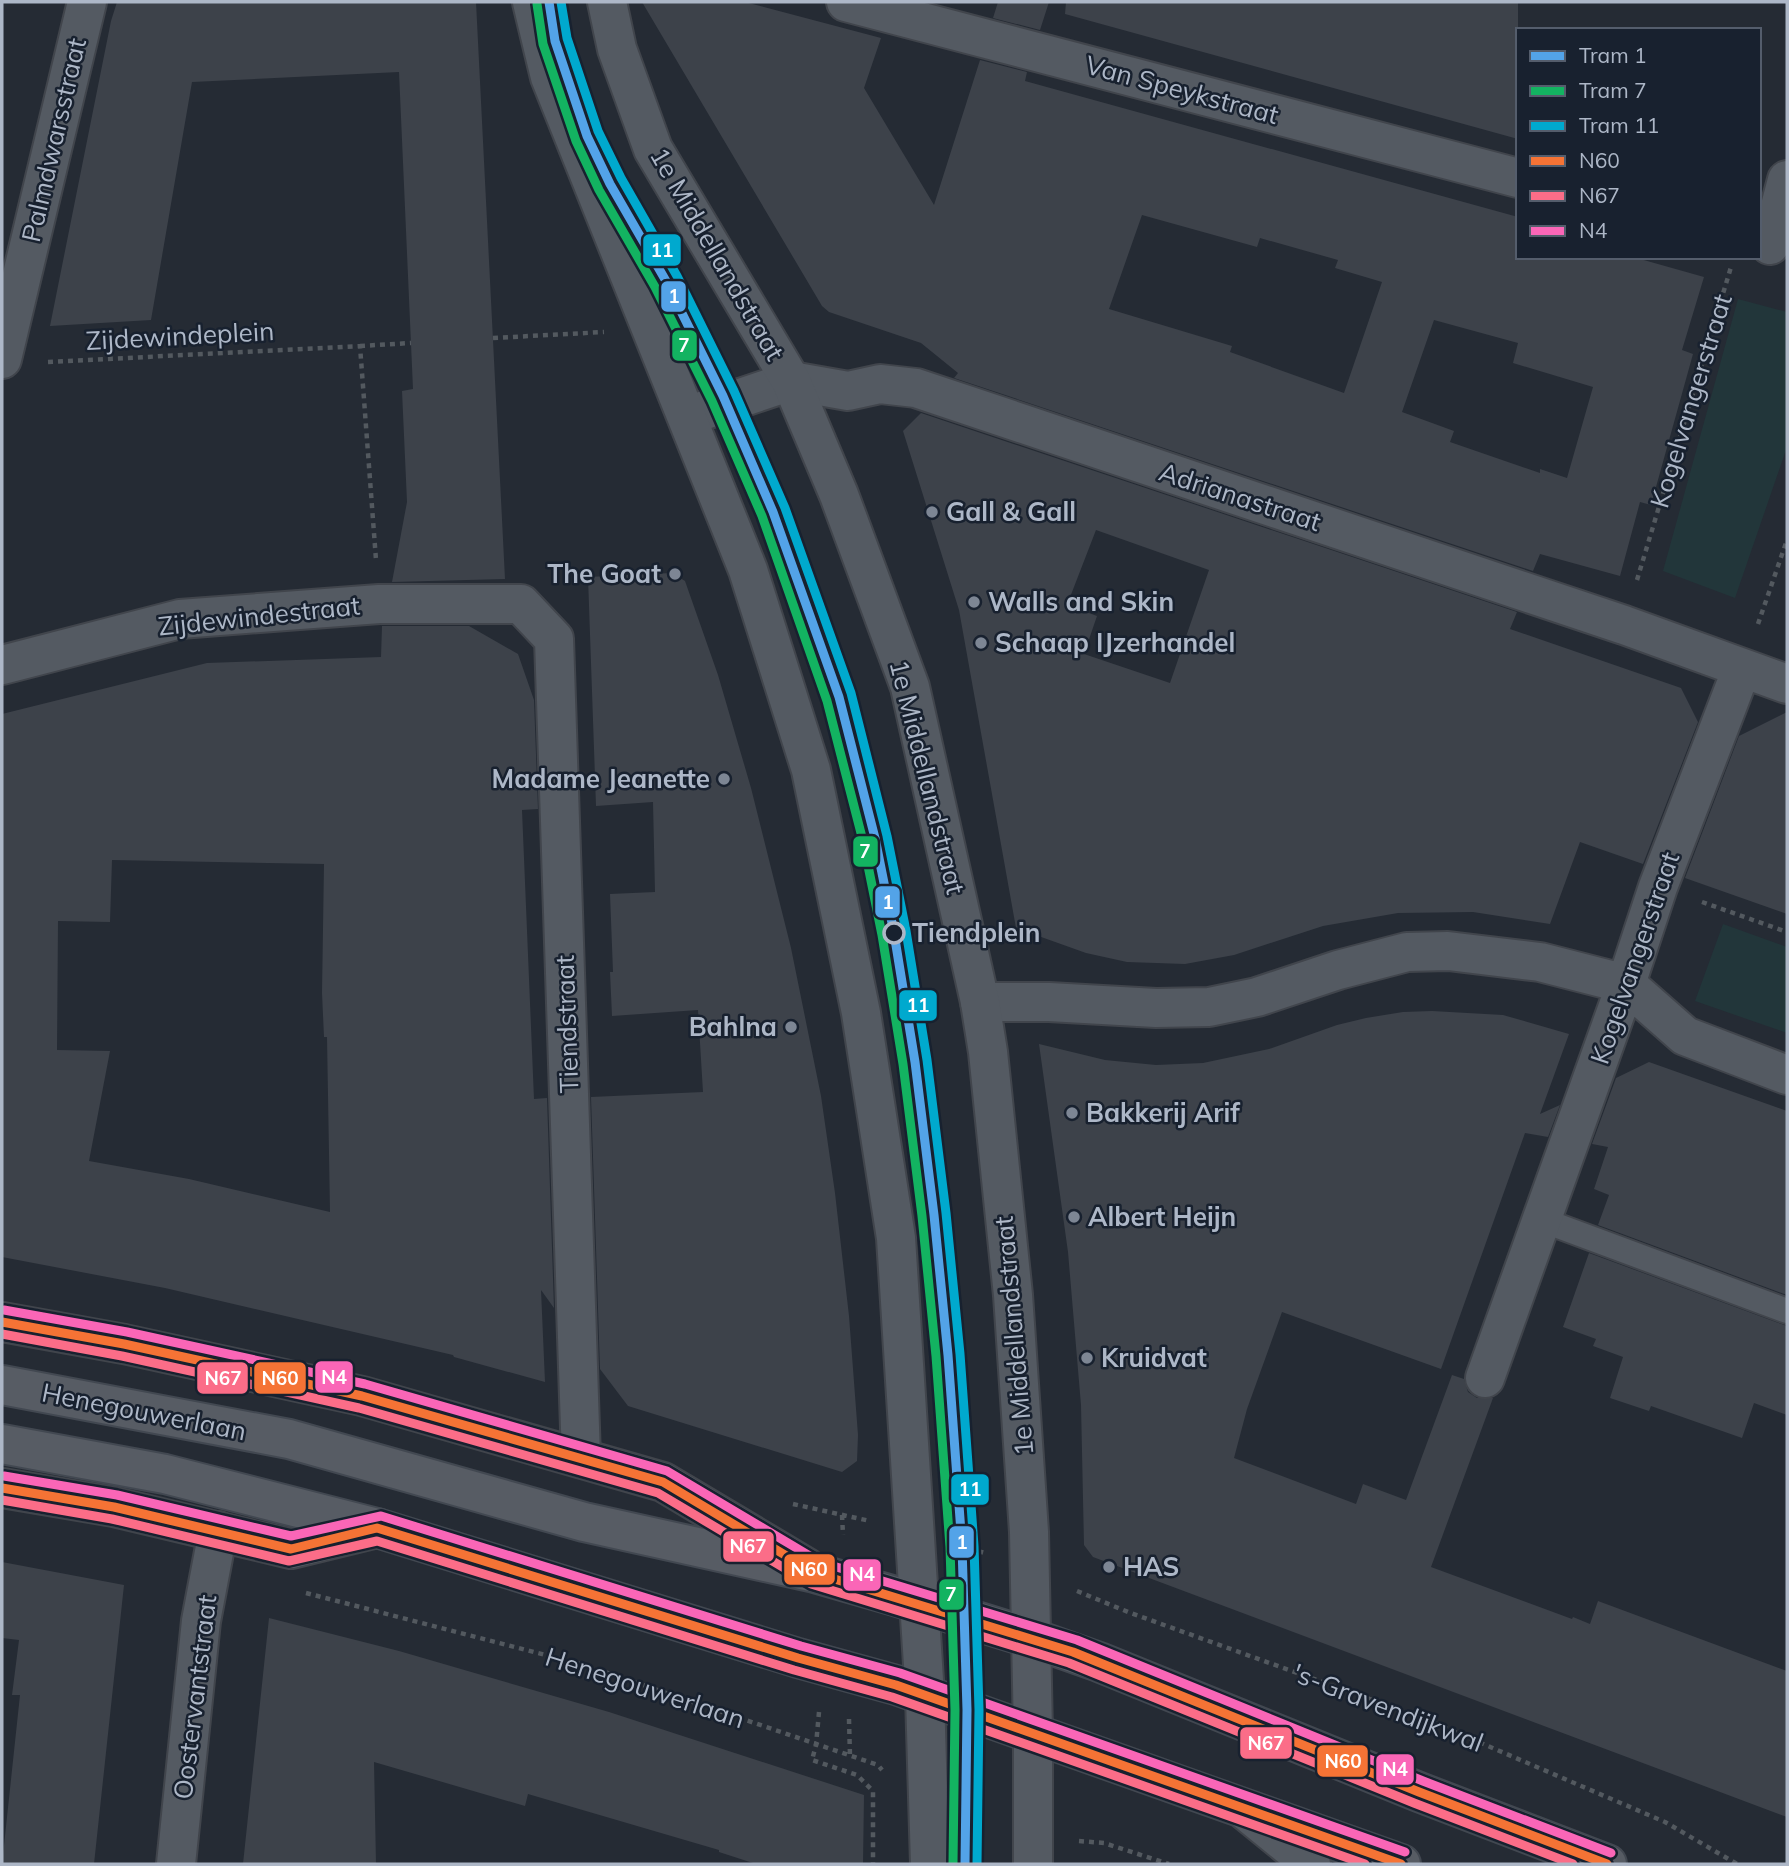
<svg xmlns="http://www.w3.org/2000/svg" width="1789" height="1866" viewBox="0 0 1789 1866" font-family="Mulish,sans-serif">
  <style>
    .green { fill: #22363a }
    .building { fill: #3d424a; fill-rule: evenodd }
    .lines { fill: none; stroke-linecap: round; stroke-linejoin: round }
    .service-casing { stroke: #41454c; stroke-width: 28 }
    .minor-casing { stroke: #41454c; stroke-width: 42 }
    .tertiary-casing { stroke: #41454c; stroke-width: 42 }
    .secondary-casing { stroke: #41454c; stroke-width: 42 }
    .primary-casing { stroke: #424851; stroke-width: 42 }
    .path { stroke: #53595f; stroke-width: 4.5; stroke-dasharray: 5 5; stroke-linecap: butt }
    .service { stroke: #545a62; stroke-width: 24 }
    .minor { stroke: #545a62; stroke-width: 38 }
    .tertiary { stroke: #545a62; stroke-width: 38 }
    .secondary { stroke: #595e67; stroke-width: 38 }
    .primary { stroke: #575c64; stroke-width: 38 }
    .bus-1-casing { stroke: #18212f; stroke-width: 14 }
    .bus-2-casing { stroke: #18212f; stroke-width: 14 }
    .bus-3-casing { stroke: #18212f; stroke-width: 14 }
    .bus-1 { stroke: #f57335; stroke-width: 9 }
    .bus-2 { stroke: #fb6d88; stroke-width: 9 }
    .bus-3 { stroke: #fa66b7; stroke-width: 9 }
    .tram-1-casing { stroke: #18212f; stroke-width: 14 }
    .tram-2-casing { stroke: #18212f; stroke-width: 14 }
    .tram-3-casing { stroke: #18212f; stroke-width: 14 }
    .tram-1 { stroke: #53a3e8; stroke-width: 9 }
    .tram-2 { stroke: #13b361; stroke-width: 9 }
    .tram-3 { stroke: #00a9ce; stroke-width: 9 }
    .poi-dot { fill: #7d8694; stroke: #18212f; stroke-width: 2.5 }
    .stop-dot { fill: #18212f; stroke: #adb7c7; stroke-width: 3.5 }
    .labels { text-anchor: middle; stroke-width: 5; stroke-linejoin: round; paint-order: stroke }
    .street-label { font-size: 26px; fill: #adb7c7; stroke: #18212f }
    .poi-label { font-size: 26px; font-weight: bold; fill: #adb7c7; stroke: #18212f; text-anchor: start }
    .stop-label { font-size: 26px; font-weight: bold; fill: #adb7c7; stroke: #18212f; text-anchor: start }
    .line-badge { stroke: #18212f; stroke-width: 2.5 }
    .badge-label { font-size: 19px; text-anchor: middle; font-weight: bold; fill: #fff }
  </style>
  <rect width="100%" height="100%" fill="#252b34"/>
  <path class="green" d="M 1738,299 L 1787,312 L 1787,447 L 1735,598 L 1663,571 Z
    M 1723,924 L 1787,947 L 1787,1033 L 1695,1001 Z"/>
  <path class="building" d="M 117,2 L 476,2 L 505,579 L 392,582 L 407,502 L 402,391 L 413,389 L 399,72 L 192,82 L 151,320 L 50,326 L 111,21 Z
    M 642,2 L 745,2 L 881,38 L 864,88 L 934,205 L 980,60 L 1027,72 L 1025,81 L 1518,217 L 1518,257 L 1633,257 L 1704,277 L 1682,350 L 1693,354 L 1651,505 L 1640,502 L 1620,576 L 1540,554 L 1533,571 L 954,378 L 958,373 L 921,343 L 829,312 L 822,306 ZM 1142,215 L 1257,247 L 1260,238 L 1338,260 L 1335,268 L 1382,282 L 1344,393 L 1230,352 L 1232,346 L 1109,309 ZM 1434,320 L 1518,343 L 1513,363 L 1593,387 L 1567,478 L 1540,469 L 1540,473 L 1450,442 L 1454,431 L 1402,412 Z
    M 998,2 L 1049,2 L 1040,30 L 993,18 Z
    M 1066,2 L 1518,2 L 1518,139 L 1065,14 Z
    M 921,413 L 1517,612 L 1510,629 L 1681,688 L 1698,722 L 1643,864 L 1580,842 L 1550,924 L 1473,912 L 1398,913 L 1323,926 L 1234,955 L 1185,964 L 1127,962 L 1086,953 L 1016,928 L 959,610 L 903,431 ZM 1096,530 L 1209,570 L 1170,683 L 1084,654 L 1097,616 L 1067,605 Z
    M 672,573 L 685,581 L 718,675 L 751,788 L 791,948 L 821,1096 L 835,1193 L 849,1316 L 858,1435 L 857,1461 L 842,1472 L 628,1406 L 600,1369 L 591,1097 L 703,1092 L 698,1010 L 612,1016 L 610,972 L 613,972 L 610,894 L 655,892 L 653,802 L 596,806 L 588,577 Z
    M 382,626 L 469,626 L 518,654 L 534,700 L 538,809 L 522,810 L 534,1099 L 547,1098 L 554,1308 L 541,1290 L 545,1382 L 454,1357 L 453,1355 L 165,1288 L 2,1257 L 2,714 L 207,663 L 381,657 ZM 112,860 L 324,864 L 322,993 L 324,1037 L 327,1037 L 330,1212 L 189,1179 L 89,1161 L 110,1051 L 57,1050 L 58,921 L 110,922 Z
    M 1787,712 L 1787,914 L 1685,878 L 1739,736 Z
    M 1432,1011 L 1503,1015 L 1569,1034 L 1540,1114 L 1560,1105 L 1548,1137 L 1525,1133 L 1441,1369 L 1282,1312 L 1247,1409 L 1234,1458 L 1356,1504 L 1363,1484 L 1406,1500 L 1452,1375 L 1464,1379 L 1468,1392 L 1477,1398 L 1493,1398 L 1431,1567 L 1572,1619 L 1573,1617 L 1590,1624 L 1598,1601 L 1787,1671 L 1787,1817 L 1093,1557 L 1084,1545 L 1081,1405 L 1068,1252 L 1039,1044 L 1105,1060 L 1156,1065 L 1203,1063 L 1269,1049 L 1337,1025 L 1366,1018 L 1403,1012 Z
    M 1649,1062 L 1787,1111 L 1787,1295 L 1598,1225 L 1609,1195 L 1594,1189 L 1608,1147 L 1592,1144 L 1616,1078 Z
    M 1589,1253 L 1787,1326 L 1787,1415 L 1754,1403 L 1742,1438 L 1651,1406 L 1649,1411 L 1610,1398 L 1623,1357 L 1593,1346 L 1596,1339 L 1563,1327 Z
    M 2,1562 L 124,1585 L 94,1864 L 2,1864 L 20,1695 L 12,1695 L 19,1640 L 2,1638 Z
    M 269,1618 L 399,1651 L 609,1712 L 864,1795 L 863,1864 L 756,1864 L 719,1852 L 719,1850 L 528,1794 L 525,1806 L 374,1762 L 376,1864 L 243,1864 Z"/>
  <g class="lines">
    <defs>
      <path id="service" d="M 1542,1220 L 1787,1311"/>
      <path id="minor" d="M 846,2 L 1518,178
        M 1770,245 L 1787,180
        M 2,359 L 87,2
        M 687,416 L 791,381 L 848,391 L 880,384 L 916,388 L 1624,625 L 1787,684
        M 2,665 L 180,619 L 379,604 L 521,604 L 554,639 L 581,1458
        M 980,1002 L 1049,1002 L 1156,1008 L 1209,1007 L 1257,997 L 1338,970 L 1407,952 L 1448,951 L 1540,962 L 1626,984 L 1685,1036 L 1787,1075
        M 1485,1378 L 1626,984 L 1658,887 L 1742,668
        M 1246,1811 L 1311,1864
        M 176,1864 L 201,1621 L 218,1531"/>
      <path id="tertiary" d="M 532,2 L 550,77 L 748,570 L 811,770 L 861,1013 L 896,1238 L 925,1696 L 930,1864
        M 607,2 L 617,49 L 653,149 L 791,381 L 839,495 L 910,687 L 980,1002 L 988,1052 L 1013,1295 L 1029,1532 L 1033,1734 L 1033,1864"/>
      <path id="secondary" d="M 2,1322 L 124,1344 L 362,1396 L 663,1482 L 807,1568
        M 2,1488 L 114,1507 L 291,1549 L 377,1528"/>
      <path id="primary" d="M 2,1385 L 289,1439 L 584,1522 L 815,1573 L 895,1596 L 1031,1638 L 1099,1662 L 1419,1792 L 1607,1864
        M 2,1444 L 165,1474 L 377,1528 L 798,1658 L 896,1685 L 1401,1864"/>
    </defs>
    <use href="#service" class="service-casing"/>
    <use href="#minor" class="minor-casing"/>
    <use href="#tertiary" class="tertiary-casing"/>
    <use href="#secondary" class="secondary-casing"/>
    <use href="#primary" class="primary-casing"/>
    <path class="path" d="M 493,338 L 604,332
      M 360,346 L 411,343
      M 48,362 L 360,346 L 376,560
      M 1637,580 L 1731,267
      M 1758,624 L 1787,540
      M 1702,902 L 1787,932
      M 793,1504 L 870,1521
      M 842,1515 L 843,1535
      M 959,1546 L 985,1553
      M 1077,1591 L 1128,1612 L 1425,1719 L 1665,1822 L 1737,1864
      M 306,1593 L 584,1665 L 878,1765 L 882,1770
      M 819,1712 L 816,1745 L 812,1760 L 857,1775 L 873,1791 L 873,1864
      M 849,1719 L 850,1756
      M 1079,1841 L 1104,1843 L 1169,1864"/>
    <use href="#service" class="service"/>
    <use href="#minor" class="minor"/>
    <use href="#tertiary" class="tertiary"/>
    <use href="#secondary" class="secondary"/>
    <use href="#primary" class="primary"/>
    <defs>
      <path id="bus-1" d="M 2,1322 L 124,1344 L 362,1396 L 663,1482 L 815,1573 L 1073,1652 L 1419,1792 L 1607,1864
        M 2,1488 L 114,1507 L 291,1549 L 377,1528 L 798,1658 L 896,1685 L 1401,1864"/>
      <path id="bus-2" d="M 2,1334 L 122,1356 L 359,1408 L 658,1493 L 811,1584 L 1069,1663 L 1414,1803 L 1573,1864
        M 2,1500 L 112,1519 L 289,1561 L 377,1541 L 794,1670 L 892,1697 L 1365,1864"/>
      <path id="bus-3" d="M 4,1310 L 127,1332 L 365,1384 L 667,1471 L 820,1562 L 1077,1640 L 1423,1781 L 1611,1853
        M 4,1476 L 117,1495 L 291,1536 L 381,1516 L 801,1646 L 900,1673 L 1405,1852"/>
    </defs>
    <use href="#bus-1" class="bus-1-casing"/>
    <use href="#bus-2" class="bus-2-casing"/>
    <use href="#bus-3" class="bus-3-casing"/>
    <use href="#bus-1" class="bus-1"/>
    <use href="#bus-2" class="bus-2"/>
    <use href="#bus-3" class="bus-3"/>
    <defs>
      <path id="tram-1" d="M 549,2 L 555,41 L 587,136 L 610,184 L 666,281 L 723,396 L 773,512 L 839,697 L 875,838 L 894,933 L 915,1062 L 934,1215 L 948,1355 L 962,1546 L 967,1710 L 965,1864"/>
      <path id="tram-2" d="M 537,4 L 543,44 L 576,141 L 599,190 L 655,287 L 712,401 L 762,516 L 827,701 L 863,841 L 882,935 L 903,1064 L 922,1216 L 936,1356 L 950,1547 L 955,1710 L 953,1864"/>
      <path id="tram-3" d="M 561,2 L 567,38 L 598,131 L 621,178 L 677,276 L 734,391 L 785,508 L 851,693 L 887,836 L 906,931 L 927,1060 L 946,1213 L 960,1354 L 974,1546 L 979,1710 L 977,1864"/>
    </defs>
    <use href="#tram-1" class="tram-1-casing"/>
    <use href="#tram-2" class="tram-2-casing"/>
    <use href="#tram-3" class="tram-3-casing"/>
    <use href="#tram-1" class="tram-1"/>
    <use href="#tram-2" class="tram-2"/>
    <use href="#tram-3" class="tram-3"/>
  </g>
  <g class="poi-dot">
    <circle cx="932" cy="512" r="7"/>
    <circle cx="675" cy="574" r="7"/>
    <circle cx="974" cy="602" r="7"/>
    <circle cx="981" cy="643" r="7"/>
    <circle cx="724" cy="779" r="7"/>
    <circle cx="791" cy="1027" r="7"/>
    <circle cx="1072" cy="1113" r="7"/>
    <circle cx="1074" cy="1217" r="7"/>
    <circle cx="1087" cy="1358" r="7"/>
    <circle cx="1109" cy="1567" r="7"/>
  </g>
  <circle class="stop-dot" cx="894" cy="933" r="10"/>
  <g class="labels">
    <g class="street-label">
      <text transform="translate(1182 90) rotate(15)" y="9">Van Speykstraat</text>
      <text transform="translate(54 140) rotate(-77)" y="9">Palmdwarsstraat</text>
      <text transform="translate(717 254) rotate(60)" y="9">1e Middellandstraat</text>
      <text transform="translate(180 336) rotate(-3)" y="9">Zijdewindeplein</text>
      <text transform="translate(1691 401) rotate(-73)" y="9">Kogelvangerstraat</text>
      <text transform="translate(1240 497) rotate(18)" y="9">Adrianastraat</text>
      <text transform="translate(259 616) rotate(-6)" y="9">Zijdewindestraat</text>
      <text transform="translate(927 777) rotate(76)" y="9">1e Middellandstraat</text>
      <text transform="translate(1635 958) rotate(-71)" y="9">Kogelvangerstraat</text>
      <text transform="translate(567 1024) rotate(-92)" y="9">Tiendstraat</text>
      <text transform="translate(1014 1336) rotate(-95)" y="9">1e Middellandstraat</text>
      <text transform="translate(144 1412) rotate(11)" y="9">Henegouwerlaan</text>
      <text transform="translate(645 1688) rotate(18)" y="9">Henegouwerlaan</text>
      <text transform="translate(195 1697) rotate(-83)" y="9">Oostervantstraat</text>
      <text transform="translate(1388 1708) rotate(21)" y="9">'s-Gravendijkwal</text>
    </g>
    <g class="poi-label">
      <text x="946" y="521">Gall &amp; Gall</text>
      <text x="661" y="583" text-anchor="end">The Goat</text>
      <text x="988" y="611">Walls and Skin</text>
      <text x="995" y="652">Schaap IJzerhandel</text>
      <text x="710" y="788" text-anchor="end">Madame Jeanette</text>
      <text x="777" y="1036" text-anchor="end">Bahlna</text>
      <text x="1086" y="1122">Bakkerij Arif</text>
      <text x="1088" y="1226">Albert Heijn</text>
      <text x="1101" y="1367">Kruidvat</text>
      <text x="1123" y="1576">HAS</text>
    </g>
    <g class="stop-label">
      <text x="912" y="942">Tiendplein</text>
    </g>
  </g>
  <g class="line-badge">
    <rect x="642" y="233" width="40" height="34" rx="7" fill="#00a9ce"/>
    <rect x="660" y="280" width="27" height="33" rx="7" fill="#53a3e8"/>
    <rect x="671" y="329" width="27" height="33" rx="7" fill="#13b361"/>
    <rect x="852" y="835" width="27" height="33" rx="7" fill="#13b361"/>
    <rect x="874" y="885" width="27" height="34" rx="7" fill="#53a3e8"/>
    <rect x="898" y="989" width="40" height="33" rx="7" fill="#00a9ce"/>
    <rect x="314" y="1360" width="40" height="34" rx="7" fill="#fa66b7"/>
    <rect x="253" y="1361" width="54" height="34" rx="7" fill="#f57335"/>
    <rect x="196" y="1361" width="53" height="34" rx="7" fill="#fb6d88"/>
    <rect x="950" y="1473" width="40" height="33" rx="7" fill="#00a9ce"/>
    <rect x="948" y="1525" width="27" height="34" rx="7" fill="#53a3e8"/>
    <rect x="722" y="1530" width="53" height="33" rx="7" fill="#fb6d88"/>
    <rect x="783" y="1553" width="53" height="33" rx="7" fill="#f57335"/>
    <rect x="842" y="1558" width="40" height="34" rx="7" fill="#fa66b7"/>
    <rect x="938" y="1578" width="27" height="33" rx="7" fill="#13b361"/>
    <rect x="1239" y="1726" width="54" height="34" rx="7" fill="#fb6d88"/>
    <rect x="1316" y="1744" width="53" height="34" rx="7" fill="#f57335"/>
    <rect x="1375" y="1753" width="40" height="33" rx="7" fill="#fa66b7"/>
  </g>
  <g class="badge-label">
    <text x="662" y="257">11</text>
    <text x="674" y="303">1</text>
    <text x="684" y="352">7</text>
    <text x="865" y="858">7</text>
    <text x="888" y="909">1</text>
    <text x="918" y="1012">11</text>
    <text x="334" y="1384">N4</text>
    <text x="280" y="1385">N60</text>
    <text x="223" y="1385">N67</text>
    <text x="970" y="1496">11</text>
    <text x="962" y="1549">1</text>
    <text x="748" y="1553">N67</text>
    <text x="809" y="1576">N60</text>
    <text x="862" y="1581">N4</text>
    <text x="951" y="1601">7</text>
    <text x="1266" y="1750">N67</text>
    <text x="1343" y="1768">N60</text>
    <text x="1395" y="1776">N4</text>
  </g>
  <rect width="1789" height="1866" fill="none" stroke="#adb7c7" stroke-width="7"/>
  <rect x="1516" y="28" width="245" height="231" fill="#18212f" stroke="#545d6c" stroke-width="2"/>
  <rect x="1530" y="51" width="35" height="10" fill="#53a3e8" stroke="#545d6c" stroke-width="2"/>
  <text x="1579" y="63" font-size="21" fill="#adb7c7">Tram 1</text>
  <rect x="1530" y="86" width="35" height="10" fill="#13b361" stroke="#545d6c" stroke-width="2"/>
  <text x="1579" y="98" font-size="21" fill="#adb7c7">Tram 7</text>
  <rect x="1530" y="121" width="35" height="10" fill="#00a9ce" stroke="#545d6c" stroke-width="2"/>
  <text x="1579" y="133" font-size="21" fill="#adb7c7">Tram 11</text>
  <rect x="1530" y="156" width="35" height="10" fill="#f57335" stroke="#545d6c" stroke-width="2"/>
  <text x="1579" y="168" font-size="21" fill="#adb7c7">N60</text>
  <rect x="1530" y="191" width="35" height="10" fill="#fb6d88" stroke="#545d6c" stroke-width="2"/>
  <text x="1579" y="203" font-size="21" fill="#adb7c7">N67</text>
  <rect x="1530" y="226" width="35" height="10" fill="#fa66b7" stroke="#545d6c" stroke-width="2"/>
  <text x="1579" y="238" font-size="21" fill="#adb7c7">N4</text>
</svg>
